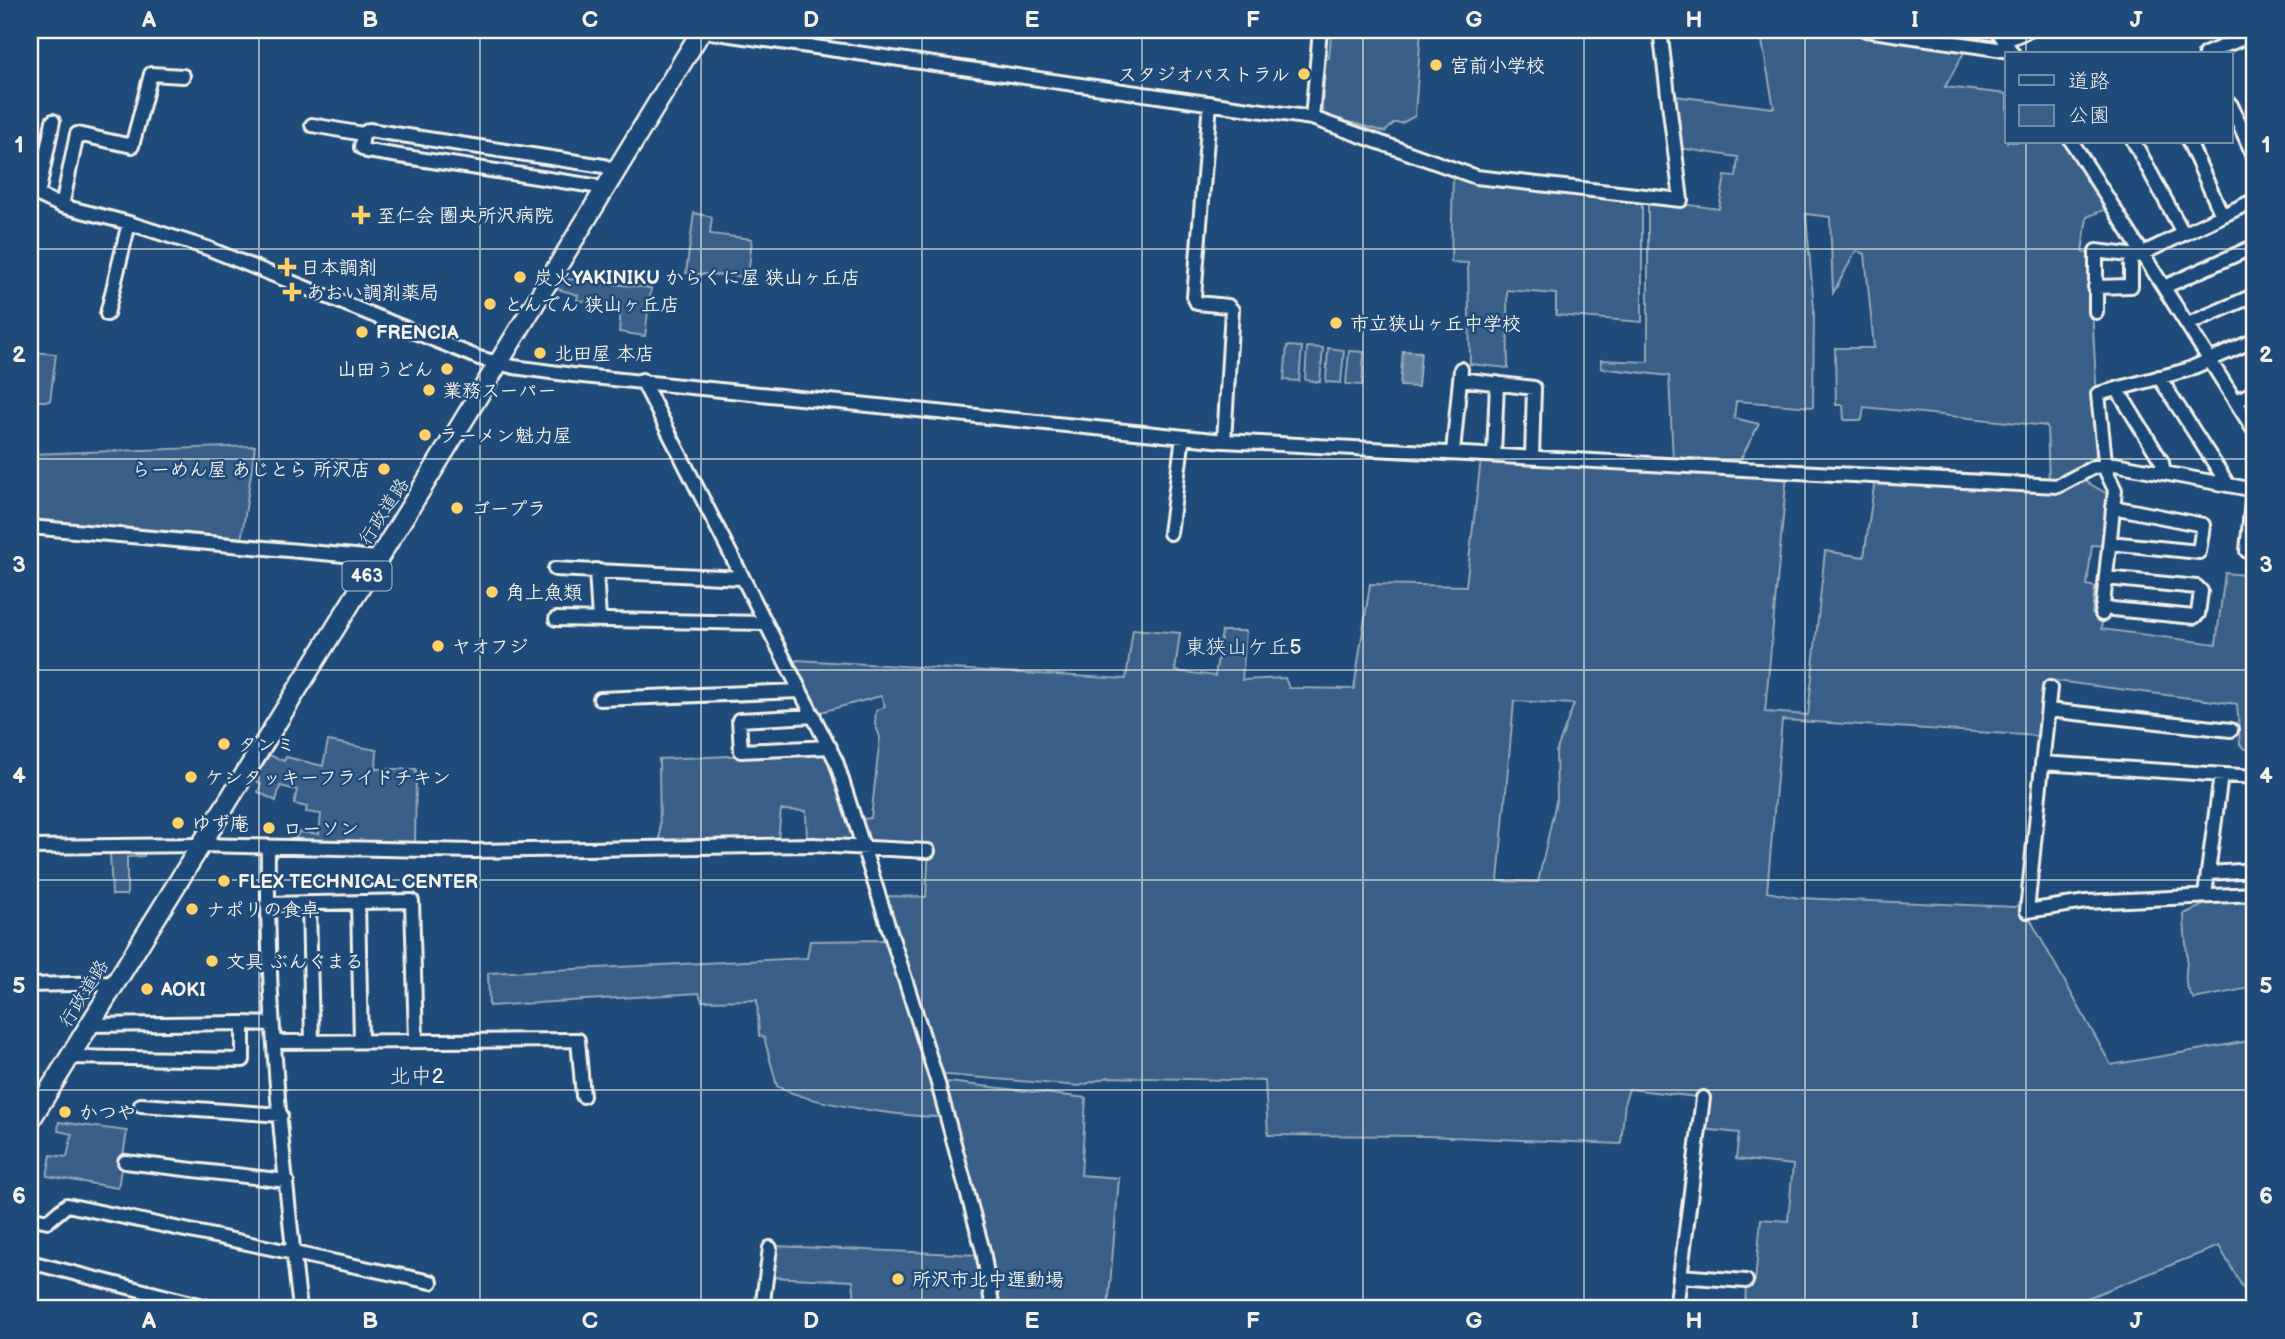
<svg xmlns="http://www.w3.org/2000/svg" width="2285" height="1339" viewBox="0 0 2285 1339" font-family="'Balsamiq Sans','Klee One',sans-serif">
  <style>
    .green { fill: #3a5f88; stroke: #97a8b8; stroke-width: 2; fill-rule: evenodd }
    .water { fill: #627e9d; stroke: #9cacbb; stroke-width: 2 }
    .lines { fill: none; stroke-linecap: round; stroke-linejoin: round }
    .minor-casing { stroke: #f4f1e8; stroke-width: 18 }
    .highway-casing { stroke: #f4f1e8; stroke-width: 23 }
    .minor { stroke: #1f4a7a; stroke-width: 12 }
    .highway { stroke: #1f4a7a; stroke-width: 18 }
    .grid { fill: none; stroke: #f4f1e8; stroke-width: 2; stroke-opacity: 0.55 }
    .poi-dot { fill: #ffd166; stroke: #1f4a7a; stroke-width: 2.5 }
    .labels { text-anchor: middle; stroke-width: 5; stroke-linejoin: round; paint-order: stroke }
    .shield { fill: #1f4a7a; stroke: #b4bfc7; stroke-width: 2 }
    .shield-label { font-size: 18px; font-weight: bold; fill: #f4f1e8 }
    .poi-label { font-size: 19px; font-weight: bold; fill: #f4f1e8; stroke: #1f4a7a; text-anchor: start }
    .street-label { font-size: 19px; fill: #f4f1e8; stroke: #1f4a7a }
    .neighbourhood-label { font-size: 21px; fill: #f4f1e8; stroke: #1f4a7a }
    .neatline { fill: none; stroke: #f4f1e8; stroke-width: 2.5 }
    .grid-label { font-size: 23px; text-anchor: middle; font-weight: bold; fill: #f4f1e8 }
  </style>
  <rect width="100%" height="100%" fill="#1f4a7a"/>
  <filter id="ink" filterUnits="userSpaceOnUse"><feTurbulence type="fractalNoise" baseFrequency=".0143" numOctaves="2"/><feDisplacementMap in="SourceGraphic" scale="14" xChannelSelector="R" yChannelSelector="G"/><feConvolveMatrix kernelMatrix="1 2 1 2 8 2 1 2 1" color-interpolation-filters="sRGB"/></filter>
  <g filter="url(#ink)">
    <path class="green" d="M 1340,30 L 1421,30 L 1415,116 L 1402,123 L 1394,123 L 1385,132 L 1324,115 L 1322,109 L 1326,58 L 1329,58 L 1331,34 L 1339,35 Z
      M 1760,30 L 1831,30 L 1967,47 L 1945,87 L 2007,94 L 2007,142 L 2063,142 L 2106,209 L 2087,217 L 2082,252 L 2089,254 L 2100,455 L 2049,483 L 2047,426 L 1864,407 L 1862,420 L 1844,420 L 1843,405 L 1836,405 L 1835,348 L 1874,348 L 1865,254 L 1856,251 L 1833,293 L 1830,217 L 1806,214 L 1814,309 L 1813,407 L 1736,401 L 1734,418 L 1759,424 L 1738,464 L 1673,461 L 1669,376 L 1601,368 L 1601,360 L 1648,362 L 1648,205 L 1652,200 L 1719,209 L 1725,176 L 1736,177 L 1738,157 L 1679,148 L 1674,96 L 1774,108 Z
      M 1453,174 L 1469,181 L 1639,201 L 1642,204 L 1642,322 L 1556,315 L 1556,294 L 1507,290 L 1508,368 L 1470,364 L 1468,263 L 1451,262 Z
      M 694,213 L 712,217 L 710,234 L 752,239 L 748,277 L 686,273 Z
      M 559,278 L 651,288 L 645,336 L 619,332 L 621,308 L 577,300 L 578,295 L 554,288 Z
      M 1287,346 L 1302,347 L 1299,381 L 1284,380 Z
      M 1307,347 L 1323,348 L 1320,382 L 1305,380 Z
      M 1328,348 L 1344,350 L 1341,383 L 1326,382 Z
      M 1349,351 L 1364,352 L 1362,385 L 1346,384 Z
      M 30,352 L 56,354 L 50,401 L 30,401 Z
      M 255,446 L 241,542 L 30,523 L 30,454 Z
      M 1481,459 L 1787,474 L 1765,712 L 1808,715 L 1825,551 L 1864,557 L 1875,479 L 2050,489 L 2081,479 L 2111,496 L 2105,546 L 2092,545 L 2087,585 L 2095,587 L 2092,614 L 2103,616 L 2101,629 L 2216,644 L 2225,573 L 2255,576 L 2255,748 L 2244,749 L 2240,744 L 2237,704 L 2048,680 L 2040,736 L 1782,720 L 1767,892 L 1798,898 L 2016,907 L 2020,901 L 2111,1065 L 2255,1040 L 2255,1309 L 2219,1246 L 2087,1298 L 2083,1309 L 1745,1309 L 1746,1281 L 1755,1281 L 1761,1219 L 1788,1221 L 1793,1165 L 1736,1159 L 1739,1133 L 1702,1129 L 1705,1098 L 1629,1089 L 1625,1101 L 1621,1144 L 1427,1136 L 1268,1135 L 1265,1081 L 1108,1077 L 1079,1086 L 947,1075 L 939,1070 L 887,896 L 926,897 L 929,849 L 870,844 L 862,819 L 871,818 L 880,737 L 875,724 L 876,711 L 885,706 L 881,696 L 821,712 L 816,709 L 792,663 L 797,660 L 1126,679 L 1133,629 L 1180,633 L 1175,671 L 1215,676 L 1222,631 L 1246,631 L 1242,680 L 1285,678 L 1289,688 L 1354,689 L 1370,584 L 1466,586 ZM 1514,701 L 1574,704 L 1556,752 L 1557,797 L 1538,882 L 1498,881 Z
      M 328,741 L 377,750 L 376,769 L 416,769 L 415,845 L 292,845 L 299,832 L 319,834 L 321,814 L 306,812 L 307,807 L 294,804 L 297,790 L 280,786 L 276,801 L 258,792 L 261,784 L 249,777 L 264,753 L 284,761 L 286,757 L 323,766 Z
      M 825,752 L 858,837 L 853,843 L 807,840 L 806,811 L 781,810 L 778,840 L 660,843 L 659,759 Z
      M 144,852 L 144,856 L 127,857 L 127,895 L 112,895 L 110,853 Z
      M 2253,898 L 2255,987 L 2194,999 C 2180,981 2188,972 2187,954 C 2186,941 2184,928 2184,914 L 2208,903 Z
      M 889,940 L 942,1117 C 907,1117 806,1104 777,1086 L 764,1037 L 759,1036 L 757,1000 L 702,1001 L 699,993 L 489,1006 L 488,973 L 807,958 L 810,941 Z
      M 948,1082 L 1086,1098 L 1081,1175 L 1119,1178 L 1108,1309 L 998,1309 L 944,1089 Z
      M 59,1122 L 127,1131 L 118,1188 L 47,1176 L 51,1155 L 67,1157 L 72,1134 L 58,1131 Z
      M 775,1246 L 979,1255 L 988,1309 L 856,1309 L 853,1281 L 770,1277 Z"/>
    <path class="water" d="M 1403,351 L 1421,352 L 1418,387 L 1400,386 Z"/>
    <g class="lines">
      <defs>
        <path id="minor" d="M 696,30 L 1312,118 L 1476,177 L 1681,200 L 1660,30
          M 1866,30 L 2011,51
          M 1997,30 L 2013,54
          M 2004,41 L 2030,30
          M 2205,54 L 2255,33
          M 1210,103 L 1194,297 L 1197,303 L 1228,306 L 1232,310 L 1224,441
          M 2231,105 L 2255,159
          M 1312,118 L 1320,30
          M 312,125 L 363,134 L 369,130 L 604,166 L 615,171
          M 363,134 L 361,147 L 367,151 L 594,186 L 602,190
          M 2072,142 L 2255,432
          M 2134,142 L 2183,233
          M 2189,142 L 2222,215
          M 30,191 L 62,206 L 129,223 L 207,248 L 479,358 L 514,367 L 573,375 L 1224,441 L 2058,486 L 2094,467 L 2115,464 L 2255,490
          M 38,195 L 53,121
          M 62,206 L 77,134 L 132,146 L 151,74 L 183,76
          M 2095,287 L 2131,286 L 2131,255
          M 2164,287 L 2255,246
          M 2096,312 L 2096,251 L 2137,256 L 2255,200
          M 107,314 L 129,223
          M 2188,324 L 2255,295
          M 2159,377 L 2227,483
          M 1460,379 L 1534,388 L 1532,457
          M 642,380 L 836,761 L 937,1080 L 983,1251 L 993,1309
          M 2117,389 L 2162,462 L 2164,473
          M 2236,401 L 2255,392
          M 1453,452 L 1461,369
          M 1494,455 L 1497,383
          M 2253,490 L 2247,551 L 2255,552
          M 30,527 L 377,558
          M 1170,533 L 1183,437
          M 2110,543 L 2199,552 L 2203,525 L 2113,507
          M 555,569 L 742,578
          M 596,570 L 599,620
          M 2102,608 L 2194,617 L 2198,614 L 2201,591 L 2197,587 L 2106,578
          M 2102,614 L 2115,490 L 2106,471 L 2098,394 L 2187,370 L 2255,340
          M 556,619 L 764,623
          M 2050,688 L 2027,911 L 2086,902 L 2255,894
          M 600,699 L 800,691
          M 2048,710 L 2231,730
          M 814,716 L 739,720 L 741,751 L 830,747
          M 2042,763 L 2255,777
          M 30,847 L 200,845 L 475,851 L 813,845 L 928,851
          M 268,849 C 266,1003 282,1157 300,1309
          M 2209,873 L 2255,870
          M 2205,895 L 2221,775
          M 309,903 L 312,1042
          M 358,903 L 361,1041
          M 267,904 L 412,901 L 416,1041
          M 30,985 L 114,983
          M 243,1023 L 272,1024
          M 274,1042 L 578,1040 L 583,1096
          M 68,1057 L 243,1060 L 243,1023 L 88,1025
          M 141,1105 L 281,1115
          M 125,1162 L 287,1181
          M 30,1217 L 48,1221 L 67,1205 L 431,1282
          M 30,1262 L 215,1309
          M 1680,1276 L 1746,1281
          M 762,1309 L 770,1248
          M 1676,1309 L 1703,1098"/>
        <path id="highway" d="M 30,1121 L 427,480 L 702,30"/>
      </defs>
      <use href="#minor" class="minor-casing"/>
      <use href="#highway" class="highway-casing"/>
      <use href="#minor" class="minor"/>
      <use href="#highway" class="highway"/>
    </g>
  </g>
  <path class="grid" d="M 259,30 L 259,1309M 480,30 L 480,1309M 701,30 L 701,1309M 922,30 L 922,1309M 1142,30 L 1142,1309M 1363,30 L 1363,1309M 1584,30 L 1584,1309M 1805,30 L 1805,1309M 2026,30 L 2026,54M 2026,142 L 2026,1309M 30,249 L 2255,249M 30,459 L 2255,459M 30,670 L 2255,670M 30,880 L 2255,880M 30,1090 L 2255,1090"/>
  <g class="poi-dot">
    <circle cx="1436" cy="65" r="7"/>
    <circle cx="1304" cy="74" r="7"/>
    <path d="M357.5 204.5h7v7h7v7h-7v7h-7v-7h-7v-7h7z"/>
    <path d="M283.5 256.5h7v7h7v7h-7v7h-7v-7h-7v-7h7z"/>
    <circle cx="520" cy="277" r="7"/>
    <path d="M288.5 281.5h7v7h7v7h-7v7h-7v-7h-7v-7h7z"/>
    <circle cx="490" cy="304" r="7"/>
    <circle cx="1336" cy="323" r="7"/>
    <circle cx="362" cy="332" r="7"/>
    <circle cx="540" cy="353" r="7"/>
    <circle cx="447" cy="369" r="7"/>
    <circle cx="429" cy="390" r="7"/>
    <circle cx="425" cy="435" r="7"/>
    <circle cx="384" cy="469" r="7"/>
    <circle cx="457" cy="508" r="7"/>
    <circle cx="492" cy="592" r="7"/>
    <circle cx="438" cy="646" r="7"/>
    <circle cx="224" cy="744" r="7"/>
    <circle cx="191" cy="777" r="7"/>
    <circle cx="178" cy="823" r="7"/>
    <circle cx="269" cy="828" r="7"/>
    <circle cx="224" cy="881" r="7"/>
    <circle cx="192" cy="909" r="7"/>
    <circle cx="212" cy="961" r="7"/>
    <circle cx="147" cy="989" r="7"/>
    <circle cx="65" cy="1112" r="7"/>
    <circle cx="898" cy="1279" r="7"/>
  </g>
  <g class="labels">
    <rect class="shield" x="342.5" y="561.5" width="49" height="29" rx="5"/>
    <g class="shield-label">
      <text x="367" y="582">463</text>
    </g>
    <g class="poi-label">
      <text x="1450" y="72">宮前小学校</text>
      <text x="1290" y="81" text-anchor="end">スタジオパストラル</text>
      <text x="377" y="222">至仁会 圏央所沢病院</text>
      <text x="301" y="274">日本調剤</text>
      <text x="534" y="284">炭火YAKINIKU からくに屋 狭山ヶ丘店</text>
      <text x="306" y="299">あおい調剤薬局</text>
      <text x="504" y="311">とんでん 狭山ヶ丘店</text>
      <text x="1350" y="330">市立狭山ヶ丘中学校</text>
      <text x="376" y="339">FRENCIA</text>
      <text x="554" y="360">北田屋 本店</text>
      <text x="433" y="376" text-anchor="end">山田うどん</text>
      <text x="443" y="397">業務スーパー</text>
      <text x="439" y="442">ラーメン魁力屋</text>
      <text x="370" y="476" text-anchor="end">らーめん屋 あじとら 所沢店</text>
      <text x="471" y="515">ゴープラ</text>
      <text x="506" y="599">角上魚類</text>
      <text x="452" y="653">ヤオフジ</text>
      <text x="238" y="751">タンミ</text>
      <text x="205" y="784">ケンタッキーフライドチキン</text>
      <text x="192" y="830">ゆず庵</text>
      <text x="283" y="835">ローソン</text>
      <text x="238" y="888">FLEX TECHNICAL CENTER</text>
      <text x="206" y="916">ナポリの食卓</text>
      <text x="226" y="968">文具 ぶんぐまる</text>
      <text x="161" y="996">AOKI</text>
      <text x="79" y="1119">かつや</text>
      <text x="912" y="1286">所沢市北中運動場</text>
    </g>
    <g class="street-label">
      <text transform="translate(383 511) rotate(-57)" y="7">行政道路</text>
      <text transform="translate(83 993) rotate(-58)" y="7">行政道路</text>
    </g>
    <g class="neighbourhood-label">
      <text x="1243" y="654">東狭山ケ丘5</text>
      <text x="417" y="1083">北中2</text>
    </g>
  </g>
  <rect width="2285" height="1339" fill="none" stroke="#1f4a7a" stroke-width="77"/>
  <rect x="2005" y="52" width="228" height="91" fill="#1f4a7a" stroke="#748da6" stroke-width="2"/>
  <rect x="2019" y="75" width="35" height="10" fill="#1f4a7a" stroke="#748da6" stroke-width="2"/>
  <text x="2068" y="88" font-size="21" fill="#f4f1e8">道路</text>
  <rect x="2019" y="105" width="35" height="21" fill="#3a5f88" stroke="#748da6" stroke-width="2"/>
  <text x="2068" y="122" font-size="21" fill="#f4f1e8">公園</text>
  <rect x="38" y="38" width="2208" height="1262" class="neatline"/>
  <g class="grid-label">
    <text x="149" y="27">A</text>
    <text x="370" y="27">B</text>
    <text x="590" y="27">C</text>
    <text x="811" y="27">D</text>
    <text x="1032" y="27">E</text>
    <text x="1253" y="27">F</text>
    <text x="1474" y="27">G</text>
    <text x="1694" y="27">H</text>
    <text x="1915" y="27">I</text>
    <text x="2136" y="27">J</text>
    <text x="19" y="152">1</text>
    <text x="2266" y="152">1</text>
    <text x="19" y="362">2</text>
    <text x="2266" y="362">2</text>
    <text x="19" y="572">3</text>
    <text x="2266" y="572">3</text>
    <text x="19" y="783">4</text>
    <text x="2266" y="783">4</text>
    <text x="19" y="993">5</text>
    <text x="2266" y="993">5</text>
    <text x="19" y="1203">6</text>
    <text x="2266" y="1203">6</text>
    <text x="149" y="1328">A</text>
    <text x="370" y="1328">B</text>
    <text x="590" y="1328">C</text>
    <text x="811" y="1328">D</text>
    <text x="1032" y="1328">E</text>
    <text x="1253" y="1328">F</text>
    <text x="1474" y="1328">G</text>
    <text x="1694" y="1328">H</text>
    <text x="1915" y="1328">I</text>
    <text x="2136" y="1328">J</text>
  </g>
</svg>
